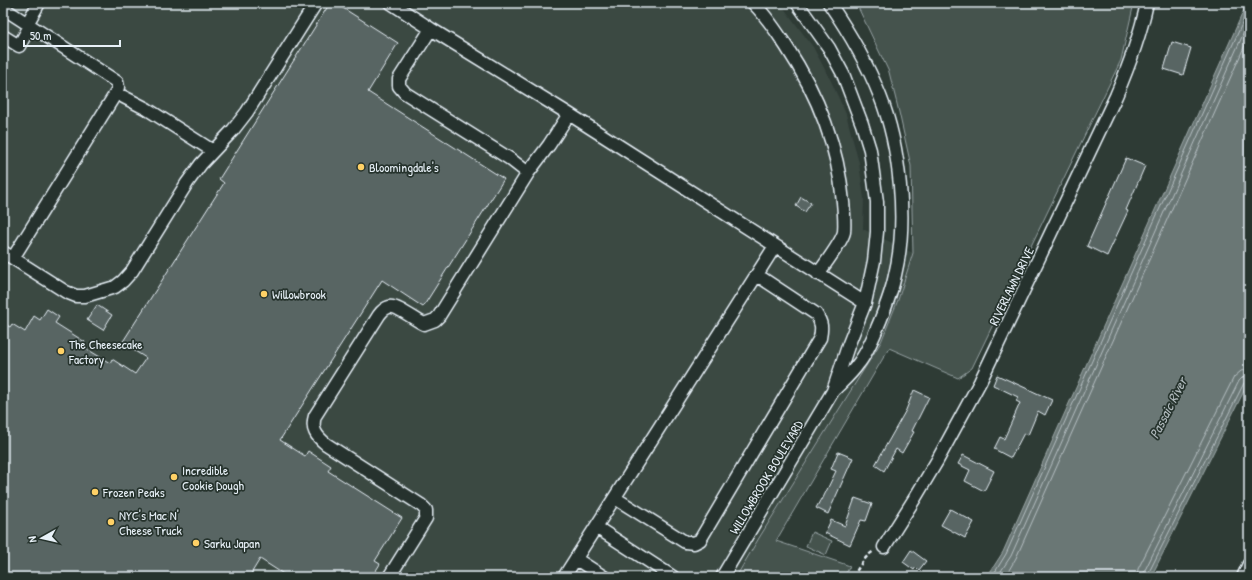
<svg xmlns="http://www.w3.org/2000/svg" width="1252" height="580" viewBox="0 0 1252 580" font-family="'Patrick Hand',sans-serif">
  <style>
    .built { fill: #3b4843 }
    .green { fill: #45524e; stroke: #96a2a3 }
    .water { fill: #6b7775; stroke: #9da8a9 }
    .lines { fill: none; stroke-linecap: round; stroke-linejoin: round }
    .shore { stroke: #b6c0c4; stroke-width: 1 }
    .building { fill: #596563; stroke: #e8f1f8 }
    .minor-casing { stroke: #e8f1f8; stroke-width: 15 }
    .path { stroke: #e8f1f8; stroke-width: 2.5; stroke-dasharray: 4 3; stroke-linecap: butt }
    .minor { stroke: #26332d; stroke-width: 12 }
    .poi-dot { fill: #ffd166; stroke: #26332d; stroke-width: 1.5 }
    .labels { text-anchor: middle; stroke-width: 3.5; stroke-linejoin: round; paint-order: stroke }
    .poi-label { font-size: 13px; fill: #e8f1f8; stroke: #26332d; text-anchor: start }
    .street-label { font-size: 13px; fill: #e8f1f8; stroke: #26332d }
    .water-label { font-size: 14px; font-style: italic; fill: #b0babd; stroke: #26332d }
  </style>
  <rect width="100%" height="100%" fill="#2e3b35"/>
  <filter id="ink" filterUnits="userSpaceOnUse"><feTurbulence type="fractalNoise" baseFrequency=".025" numOctaves="2"/><feDisplacementMap in="SourceGraphic" scale="8" xChannelSelector="R" yChannelSelector="G"/><feConvolveMatrix kernelMatrix="1 2 1 2 8 2 1 2 1" color-interpolation-filters="sRGB"/></filter>
  <g filter="url(#ink)">
    <path class="built" d="M 3,3 L 780,3 L 813,47 L 831,81 L 846,114 L 859,163 L 864,199 L 863,229 L 913,253 L 898,300 L 881,342 L 759,538 L 736,577 L 3,577 Z"/>
    <path class="green" d="M 856,3 L 1134,3 L 1121,60 L 972,368 L 958,378 L 889,348 L 776,541 L 850,566 L 844,577 L 736,577 L 759,538 L 881,342 L 898,300 L 913,253 L 911,166 L 899,112 L 889,72 Z
      M 812,532 L 832,541 L 826,555 L 806,546 Z"/>
    <path class="water" d="M 1247,3 L 1249,3 L 1249,381 L 1151,577 L 987,577 L 1003,552 Z"/>
    <g class="lines">
      <path class="shore" d="M 992,577 L 1006,554 L 1249,8
        M 997,577 L 1011,556 L 1249,21
        M 1005,577 L 1016,558 L 1249,36
        M 1137,577 L 1138,569 L 1234,377 L 1241,371 L 1249,369
        M 1143,577 L 1144,572 L 1239,381 L 1244,376 L 1249,375
        M 1148,577 L 1148,574 L 1244,383 L 1246,381 L 1249,380"/>
    </g>
    <path class="building" d="M 330,3 L 335,3 L 398,43 L 368,92 L 504,179 L 423,307 L 382,280 L 280,440 L 305,456 L 308,451 L 331,466 L 328,471 L 402,518 L 375,561 L 380,564 L 372,577 L 288,577 L 260,559 L 249,577 L 3,577 L 3,323 L 10,327 L 12,324 L 25,332 L 34,316 L 40,320 L 47,309 L 59,317 L 55,323 L 85,342 L 82,346 L 110,363 L 112,359 L 135,374 L 146,358 L 122,343 L 224,183 L 219,179 Z
      M 1172,42 L 1191,48 L 1183,75 L 1164,69 Z
      M 1126,158 L 1145,166 L 1126,210 L 1128,211 L 1107,256 L 1087,246 Z
      M 801,197 L 811,203 L 805,212 L 796,206 Z
      M 97,305 L 112,315 L 103,330 L 87,320 Z
      M 997,375 L 1052,400 L 1045,415 L 1038,411 L 1028,435 L 1024,433 L 1011,458 L 994,449 L 1000,437 L 1004,439 L 1020,403 L 1016,401 L 1018,397 L 993,385 Z
      M 914,390 L 929,397 L 912,431 L 914,432 L 902,453 L 896,449 L 884,471 L 875,465 L 906,410 Z
      M 838,452 L 853,458 L 828,514 L 816,508 L 821,499 L 822,500 L 836,471 L 831,469 Z
      M 963,455 L 994,471 L 984,491 L 965,481 L 970,470 L 958,464 Z
      M 855,498 L 872,504 L 866,521 L 861,520 L 850,545 L 825,533 L 831,520 L 845,526 Z
      M 950,509 L 974,522 L 965,538 L 941,525 Z
      M 911,550 L 926,561 L 919,570 L 916,567 L 914,570 L 903,562 Z"/>
    <g class="lines">
      <defs>
        <path id="minor" d="M 391,3 L 431,29 L 569,114 L 865,303
          M 753,3 C 766,15 776,31 786,46 C 817,93 838,146 843,202 C 844,212 845,222 844,232 C 842,242 824,265 818,274
          M 829,3 C 849,32 867,63 880,96 C 900,146 908,222 895,275 C 892,291 886,306 880,321 C 874,335 868,352 858,364 C 852,373 843,381 835,389
          M 3,8 L 117,82 L 118,87 L 116,93 L 147,109 L 213,151
          M 27,24 L 39,3
          M 431,29 L 399,79 L 399,86 L 405,93 L 510,159 L 528,173
          M 3,36 L 19,46 L 30,26
          M 3,252 L 66,292 L 76,296 L 85,296 L 115,287 L 123,281 L 132,271 L 187,183 L 201,164 L 233,130 L 247,112 L 316,3
          M 13,258 L 116,93
          M 615,498 L 685,542 L 694,543 L 700,540 L 820,338 C 822,328 822,323 816,314 L 757,275
          M 596,527 L 673,577
          M 884,547 L 915,498 L 937,461 L 980,382 L 1116,96 C 1129,66 1140,36 1147,3
          M 576,559 L 604,577
          M 389,577 L 426,518 L 426,510 L 421,505 L 326,444 C 316,436 311,429 315,416 L 379,315 C 382,311 385,308 389,307 C 397,305 415,320 424,324 L 435,320 L 439,316 L 528,173 L 549,145 L 569,114
          M 564,577 L 775,246
          M 722,577 L 833,391 L 848,346 L 865,303 L 874,261 L 877,232 L 877,202 L 870,150 L 862,124 L 843,74 L 829,48 L 797,3
          M 1243,577 L 1249,564"/>
      </defs>
      <use href="#minor" class="minor-casing"/>
      <path class="path" d="M 853,577 C 859,567 864,557 874,551"/>
      <use href="#minor" class="minor"/>
    </g>
  </g>
  <g class="poi-dot">
    <circle cx="361" cy="167" r="4"/>
    <circle cx="264" cy="294" r="4"/>
    <circle cx="61" cy="351" r="4"/>
    <circle cx="174" cy="477" r="4"/>
    <circle cx="95" cy="492" r="4"/>
    <circle cx="111" cy="522" r="4"/>
    <circle cx="196" cy="543" r="4"/>
  </g>
  <g class="labels">
    <g class="poi-label">
      <text x="369" y="172">Bloomingdale's</text>
      <text x="272" y="299">Willowbrook</text>
      <text x="69" y="349">The Cheesecake<tspan x="69" dy="15">Factory</tspan></text>
      <text x="182" y="475">Incredible<tspan x="182" dy="15">Cookie Dough</tspan></text>
      <text x="103" y="497">Frozen Peaks</text>
      <text x="119" y="520">NYC's Mac N'<tspan x="119" dy="15">Cheese Truck</tspan></text>
      <text x="204" y="548">Sarku Japan</text>
    </g>
    <g class="street-label">
      <text transform="translate(1011 286) rotate(-64)" y="5">RIVERLAWN DRIVE</text>
      <text transform="translate(766 477) rotate(-59)" y="5">WILLOWBROOK BOULEVARD</text>
    </g>
    <g class="water-label">
      <text transform="translate(1168 408) rotate(-63)" y="5">Passaic River</text>
    </g>
  </g>
  <rect width="1252" height="580" fill="none" stroke="#26332d" stroke-width="16"/>
  <rect x="8" y="8" width="1236" height="564" fill="none" stroke="#e8f1f8" stroke-width="1.5" filter="url(#ink)"/>
  <g transform="translate(42 538) rotate(262)" stroke="#26332d" stroke-width="3" paint-order="stroke">
  <path d="M0-3L7 15L0 10L-7 15Z" fill="#e8f1f8"/>
  <text y="-6" font-size="11" font-weight="bold" text-anchor="middle" fill="#e8f1f8">N</text>
  </g>
  <path d="M24 40v6h96v-6" fill="none" stroke="#e8f1f8" stroke-width="2"/>
  <text x="30" y="40" font-size="12" fill="#e8f1f8" stroke="#26332d" stroke-width="3" paint-order="stroke">50 m</text>
</svg>
